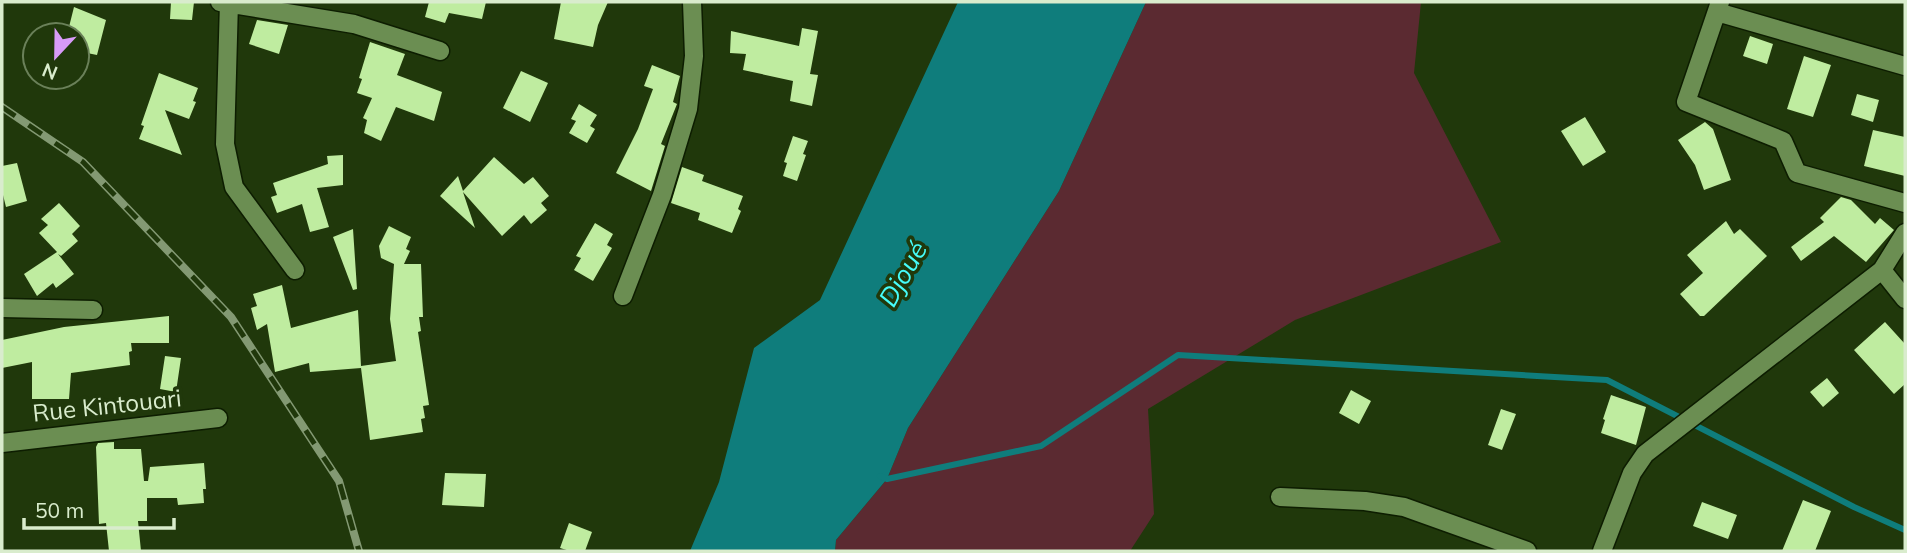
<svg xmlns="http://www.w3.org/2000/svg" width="1907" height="553" viewBox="0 0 1907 553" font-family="Mulish,sans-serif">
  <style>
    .green { fill: #5b2a31 }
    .water { fill: #0f7d7c }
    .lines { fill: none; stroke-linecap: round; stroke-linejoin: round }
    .stream { stroke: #0f7d7c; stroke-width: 6 }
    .building { fill: #bfeca0 }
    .minor-casing { stroke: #0d1d01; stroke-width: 21 }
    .minor { stroke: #6b8e52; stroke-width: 18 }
    .rail-casing { stroke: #839973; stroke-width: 8 }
    .rail { stroke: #20380b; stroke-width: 5; stroke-dasharray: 16; stroke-linecap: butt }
    .labels { text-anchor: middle; stroke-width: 7; stroke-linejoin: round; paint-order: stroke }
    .street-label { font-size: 24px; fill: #d9eccd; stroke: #20380b }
    .water-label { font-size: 26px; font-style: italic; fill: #46fcf9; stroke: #20380b }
  </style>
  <rect width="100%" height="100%" fill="#20380b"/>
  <path class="green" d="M 1146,2 L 1421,2 L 1414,73 L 1501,242 L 1295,320 L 1148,409 L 1154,514 L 1130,551 L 835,551 L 836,540 L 887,479 L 908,428 L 1059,191 Z"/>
  <path class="water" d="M 958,2 L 1146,2 L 1059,191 L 908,428 L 887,479 L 836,540 L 835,551 L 690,551 L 719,482 L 754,348 L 820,300 Z"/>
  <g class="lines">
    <path class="stream" d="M 880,476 L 887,479 L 1041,446 L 1178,355 L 1607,380 L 1854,507 L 1905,530"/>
  </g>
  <path class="building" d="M 171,2 L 194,2 L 192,20 L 170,19 Z
    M 429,2 L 486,2 L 482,19 L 449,13 L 445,23 L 425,17 Z
    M 561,2 L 608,2 L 598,25 L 593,47 L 554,39 Z
    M 74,7 L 106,20 L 97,55 L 77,51 L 77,35 L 67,35 Z
    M 257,20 L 288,25 L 279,54 L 249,44 Z
    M 802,28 L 818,31 L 810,74 L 818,75 L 812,106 L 790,101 L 793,81 L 743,70 L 746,54 L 730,53 L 731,31 L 799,46 Z
    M 1750,36 L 1773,44 L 1767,64 L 1743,56 Z
    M 370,42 L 405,54 L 397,75 L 442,92 L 434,121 L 396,107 L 381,141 L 364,133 L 367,120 L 363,118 L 372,98 L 357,93 L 362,79 L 359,78 Z
    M 1804,56 L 1831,65 L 1813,117 L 1787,109 Z
    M 652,65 L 680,76 L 673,102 L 677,104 L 661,144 L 665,146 L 651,191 L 616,173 L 638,129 L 653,89 L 644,86 Z
    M 521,71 L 548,83 L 530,122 L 503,108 Z
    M 159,73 L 198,88 L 193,101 L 196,102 L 189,119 L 165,110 L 182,155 L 139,139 L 144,126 L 141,125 Z
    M 1857,94 L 1879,100 L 1873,122 L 1851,115 Z
    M 579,104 L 597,115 L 590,126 L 595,129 L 587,143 L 569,133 L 576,121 L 571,119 Z
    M 1585,117 L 1606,152 L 1583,166 L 1561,131 Z
    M 1705,122 L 1713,129 L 1731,180 L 1704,190 L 1695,165 L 1678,140 Z
    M 1873,130 L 1905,137 L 1905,176 L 1864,166 Z
    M 793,136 L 808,141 L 803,154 L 806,155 L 797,181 L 783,176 L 787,163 L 784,162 Z
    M 343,155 L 343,185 L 317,188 L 329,227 L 310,232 L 302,204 L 277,213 L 271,197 L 277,195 L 273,183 L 328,164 L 327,156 Z
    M 494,157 L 524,184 L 533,177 L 549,196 L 541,203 L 547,210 L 531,224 L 524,215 L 502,236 L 463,192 L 475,228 L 440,196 L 458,176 L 463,191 Z
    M 17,163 L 27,201 L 6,207 L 2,191 L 2,166 Z
    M 682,167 L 704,175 L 702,181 L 743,196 L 738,209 L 741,211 L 732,233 L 698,220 L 700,213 L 671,203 Z
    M 1841,197 L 1851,200 L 1875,224 L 1880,218 L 1894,230 L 1866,262 L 1834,236 L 1801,261 L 1791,247 L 1824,222 L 1820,218 Z
    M 59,203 L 80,226 L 72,234 L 78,241 L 61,256 L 58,254 L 74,274 L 56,288 L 53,283 L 37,296 L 24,274 L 57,252 L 39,233 L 48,225 L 41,219 Z
    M 1726,221 L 1734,234 L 1740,229 L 1767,256 L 1704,316 L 1700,316 L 1680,294 L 1703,273 L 1687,255 Z
    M 595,223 L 613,234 L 607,245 L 612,248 L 593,281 L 574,270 L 581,258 L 576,256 Z
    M 389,226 L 411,237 L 406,249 L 410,251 L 404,264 L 421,264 L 423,317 L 419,317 L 421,331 L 418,332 L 429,405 L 423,406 L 425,418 L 421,419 L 423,432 L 370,440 L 361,368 L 310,372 L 309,363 L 275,372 L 267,324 L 257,330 L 251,308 L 257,306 L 253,294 L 282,285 L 291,328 L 358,310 L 361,366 L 396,361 L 390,319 L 394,264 L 381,258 L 379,246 Z
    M 353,229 L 357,289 L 353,290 L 333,237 Z
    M 169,316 L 169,343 L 131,343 L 132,351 L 129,352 L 130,365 L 71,373 L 69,399 L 32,399 L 32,362 L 2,368 L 2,340 L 64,327 Z
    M 1885,322 L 1905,344 L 1905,384 L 1894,394 L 1854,350 Z
    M 165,356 L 181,358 L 176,392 L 160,389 Z
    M 1827,378 L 1839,393 L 1823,407 L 1810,392 Z
    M 1351,390 L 1371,401 L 1359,424 L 1339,413 Z
    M 1611,395 L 1646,407 L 1636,445 L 1601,433 L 1605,420 L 1603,419 Z
    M 1501,409 L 1516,414 L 1502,450 L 1488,445 Z
    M 114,442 L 114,449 L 141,449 L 144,481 L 148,481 L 150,467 L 204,463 L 206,489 L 203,489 L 204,503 L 178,505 L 177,498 L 147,498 L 147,521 L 138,521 L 141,551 L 109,551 L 106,523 L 99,524 L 96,447 L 98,443 Z
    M 445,473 L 486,474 L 484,507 L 442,505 Z
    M 1803,500 L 1831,511 L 1815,551 L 1782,551 Z
    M 1702,502 L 1737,515 L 1728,539 L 1693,526 Z
    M 569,523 L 592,532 L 585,551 L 570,551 L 560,548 Z"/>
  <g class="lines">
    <defs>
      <path id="minor" d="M 220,2 L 354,24 L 440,51
        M 229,2 L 225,144 L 234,187 L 295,270
        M 1720,2 L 1686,102 L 1783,141 L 1797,173 L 1905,203
        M 1717,12 L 1905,66
        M 1882,270 L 1905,299
        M 623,296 L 662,195 L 688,109 L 694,56 L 692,2
        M 2,308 L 93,310
        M 2,443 L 218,418
        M 1280,497 L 1365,501 L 1404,507 L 1527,551
        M 1602,551 L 1632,473 L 1645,454 L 1882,270 L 1905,233"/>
    </defs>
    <use href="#minor" class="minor-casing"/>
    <use href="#minor" class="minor"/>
    <defs>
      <path id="rail" d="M 2,107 L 83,162 L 231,317 L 339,481 L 359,551"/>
    </defs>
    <use href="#rail" class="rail-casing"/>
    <use href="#rail" class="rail"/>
  </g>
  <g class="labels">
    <g class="street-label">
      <text transform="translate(107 406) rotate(-6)" y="8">Rue Kintouari</text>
    </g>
    <g class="water-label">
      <text transform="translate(903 274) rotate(-60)" y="9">Djoué</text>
    </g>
  </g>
  <rect width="1907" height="553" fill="none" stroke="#d9eccd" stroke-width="7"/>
  <g transform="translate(56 56) rotate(202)"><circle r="33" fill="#20380b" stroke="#6a8059" stroke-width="2"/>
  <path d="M0-5L12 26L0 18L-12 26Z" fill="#d89bf8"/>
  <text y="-10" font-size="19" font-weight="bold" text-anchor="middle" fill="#d9eccd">N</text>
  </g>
  <path d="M24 518v10h150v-10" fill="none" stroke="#d9eccd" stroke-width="3.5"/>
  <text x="35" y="518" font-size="21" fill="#d9eccd" stroke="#20380b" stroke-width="5" paint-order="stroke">50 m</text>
</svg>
